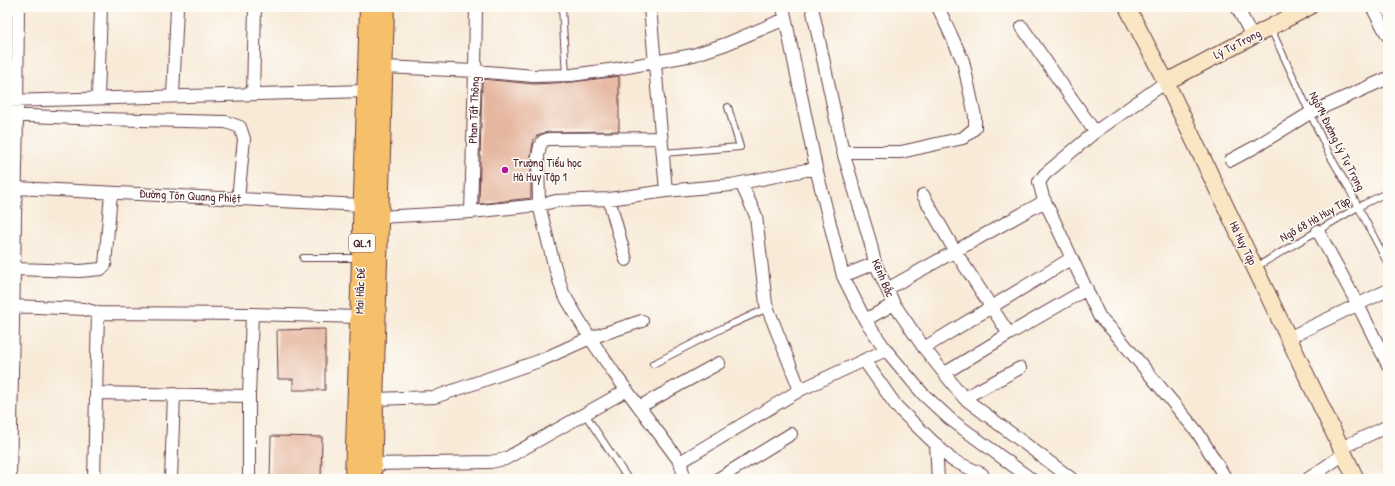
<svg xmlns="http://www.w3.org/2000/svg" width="1395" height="486" viewBox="0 0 1395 486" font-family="'Patrick Hand',sans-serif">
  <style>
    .building { fill: #e6b7a0 }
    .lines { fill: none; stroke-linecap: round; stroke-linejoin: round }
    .lane-casing { stroke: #643d45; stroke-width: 8 }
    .street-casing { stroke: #643d45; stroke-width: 14 }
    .secondary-casing { stroke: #643d45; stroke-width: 18 }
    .primary-casing { stroke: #643d45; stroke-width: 20 }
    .lane { stroke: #fff; stroke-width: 6 }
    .street { stroke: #fff; stroke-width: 12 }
    .secondary { stroke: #fbe6c4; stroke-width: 16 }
    .primary { stroke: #f6c06b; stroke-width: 18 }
    .poi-dot { fill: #b5179e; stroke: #fdfcf7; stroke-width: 1.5 }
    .labels { text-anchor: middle; stroke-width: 3; stroke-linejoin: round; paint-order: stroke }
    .shield { fill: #fdfcf7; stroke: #806168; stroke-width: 1 }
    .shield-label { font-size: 11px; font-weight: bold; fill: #4a1f2b }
    .street-label { font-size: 12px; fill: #4a1f2b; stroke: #fdfcf7 }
    .poi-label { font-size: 12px; fill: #4a1f2b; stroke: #fdfcf7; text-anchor: start }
  </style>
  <rect width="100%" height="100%" fill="#fdfcf7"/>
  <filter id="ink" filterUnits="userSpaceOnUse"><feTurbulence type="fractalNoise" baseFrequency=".025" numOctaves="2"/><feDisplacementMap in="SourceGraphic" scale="8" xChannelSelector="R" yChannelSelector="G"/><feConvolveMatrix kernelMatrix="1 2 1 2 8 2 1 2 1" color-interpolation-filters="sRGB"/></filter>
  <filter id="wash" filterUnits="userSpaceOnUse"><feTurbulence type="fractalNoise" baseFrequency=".012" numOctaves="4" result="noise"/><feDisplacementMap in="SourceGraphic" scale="16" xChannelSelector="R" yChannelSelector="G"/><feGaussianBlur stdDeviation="0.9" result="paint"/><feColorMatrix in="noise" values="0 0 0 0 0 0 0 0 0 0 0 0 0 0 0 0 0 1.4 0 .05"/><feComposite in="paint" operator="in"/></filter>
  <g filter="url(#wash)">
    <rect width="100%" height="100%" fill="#f8ead7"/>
    <g id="blocks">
      <path class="building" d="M 619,76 L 619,131 L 548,132 L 540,134 L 534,138 L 531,155 L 531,198 L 479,204 L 482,79 L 534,84 L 573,82 Z
        M 325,329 L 325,390 L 293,390 L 293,379 L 278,379 L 277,330 Z
        M 271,436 L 322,437 L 321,479 L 270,479 Z"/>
    </g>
  </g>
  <g filter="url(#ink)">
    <use href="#blocks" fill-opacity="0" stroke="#643d45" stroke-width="1"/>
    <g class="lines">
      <defs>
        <path id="lane" d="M 562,7 L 566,76
          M 1271,29 L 1329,154 L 1348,187 L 1388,264
          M 663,153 L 740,147 L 728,107
          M 303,258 L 360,258
          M 1256,267 L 1358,207 L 1388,192
          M 653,364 L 723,328 L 768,308
          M 585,414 L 628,479"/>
        <path id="street" d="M 650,7 L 666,191
          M 783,7 L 816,168 L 843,276 L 865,320 L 886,350 L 923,394 L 950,419 L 1031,479
          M 812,7 L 843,152 L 870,241 L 875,263 L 894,304 L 924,348 L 964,398 L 1072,479
          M 1237,7 L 1252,36
          M 1372,7 L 1388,36
          M 1022,27 L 1095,132
          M 383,67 L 475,71 L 534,76 L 572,75 L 616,69 L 693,55 L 726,44 L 785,19
          M 1166,82 L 1095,132 L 1045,174 L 1039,182 L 1043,197 L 1099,316 L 1115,333 L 1160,387 L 1198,433 L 1226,479
          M 253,94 L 255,7
          M 173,96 L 177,7
          M 98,98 L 101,7
          M 7,101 L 367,91
          M 7,115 L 100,119 L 226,122 L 240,127 L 244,139 L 238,199
          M 662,138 L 548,139 L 543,141 L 540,146 L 538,156 L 539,205 L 553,261 L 563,293 L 590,338 L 614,373 L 680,462 L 685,479
          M 843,152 L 901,152 L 963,138 L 975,128 L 975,116 L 963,61 L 938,7
          M 1231,160 L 1255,147 L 1310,113 L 1388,78
          M 741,183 L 756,216 L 766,304 L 800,390
          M 16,188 L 363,205
          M 923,195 L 955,251 L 1009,334
          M 609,199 L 626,260
          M 471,212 L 475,71 L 476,7
          M 379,217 L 471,212 L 539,205 L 556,201 L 609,199 L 666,191 L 731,185 L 816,168
          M 1318,231 L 1358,305 L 1388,365
          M 14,269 L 80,271 L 101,269 L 105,265 L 111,193
          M 843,276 L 875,263
          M 887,289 L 1045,201
          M 13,306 L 84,309 L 98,313 L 252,314 L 249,396 L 249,479
          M 252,314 L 360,317
          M 865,320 L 894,304
          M 1288,338 L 1388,290
          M 924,348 L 1072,258
          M 864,360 L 897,407 L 952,460 L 982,474 L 982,479
          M 945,373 L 1009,334 L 1087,289
          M 96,393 L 249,396
          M 964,398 L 1020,368
          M 374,399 L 435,397 L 539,361 L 590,338 L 642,321
          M 639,407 L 719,363
          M 936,444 L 938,479
          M 1341,448 L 1388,426
          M 680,462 L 800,390 L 886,350
          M 372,464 L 490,462 L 505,459 L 627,390
          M 10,479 L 17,115 L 18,7
          M 94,479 L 98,313
          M 171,479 L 174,394
          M 718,479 L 791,434
          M 1308,479 L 1344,454"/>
        <path id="secondary" d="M 1127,7 L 1166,82 L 1356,479
          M 1166,82 L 1309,7"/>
        <path id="primary" d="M 354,479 L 369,7
          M 372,479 L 385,7"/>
      </defs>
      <use href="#lane" class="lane-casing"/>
      <use href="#street" class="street-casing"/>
      <use href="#secondary" class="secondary-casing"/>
      <use href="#primary" class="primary-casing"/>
      <use href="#lane" class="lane"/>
      <use href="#street" class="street"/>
      <use href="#secondary" class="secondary"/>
      <use href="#primary" class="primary"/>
    </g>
  </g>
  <circle class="poi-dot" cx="505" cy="170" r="4"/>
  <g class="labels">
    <rect class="shield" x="349" y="234" width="26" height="18" rx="3"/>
    <g class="shield-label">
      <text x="362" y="247">QL.1</text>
    </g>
    <g class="street-label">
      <text transform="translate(1237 44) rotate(-27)" y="4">Lý Tự Trọng</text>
      <text transform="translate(474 110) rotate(-88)" y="4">Phan Tất Thông</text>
      <text transform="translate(1337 141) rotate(63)" y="4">Ngõ14 Đường Lý Tự Trọng</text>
      <text transform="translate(190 196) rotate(3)" y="4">Đường Tôn Quang Phiệt</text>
      <text transform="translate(1315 219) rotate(-30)" y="4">Ngõ 68 Hà Huy Tập</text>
      <text transform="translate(1243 243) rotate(64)" y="4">Hà Huy Tập</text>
      <text transform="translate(883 278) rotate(67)" y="4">Kênh Bắc</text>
      <text transform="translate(360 291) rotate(-88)" y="4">Mai Hắc Đế</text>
    </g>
    <g class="poi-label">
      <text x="513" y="167">Trường Tiểu học<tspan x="513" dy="14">Hà Huy Tập 1</tspan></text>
    </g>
  </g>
  <rect width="1395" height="486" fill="none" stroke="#fdfcf7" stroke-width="24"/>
</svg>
